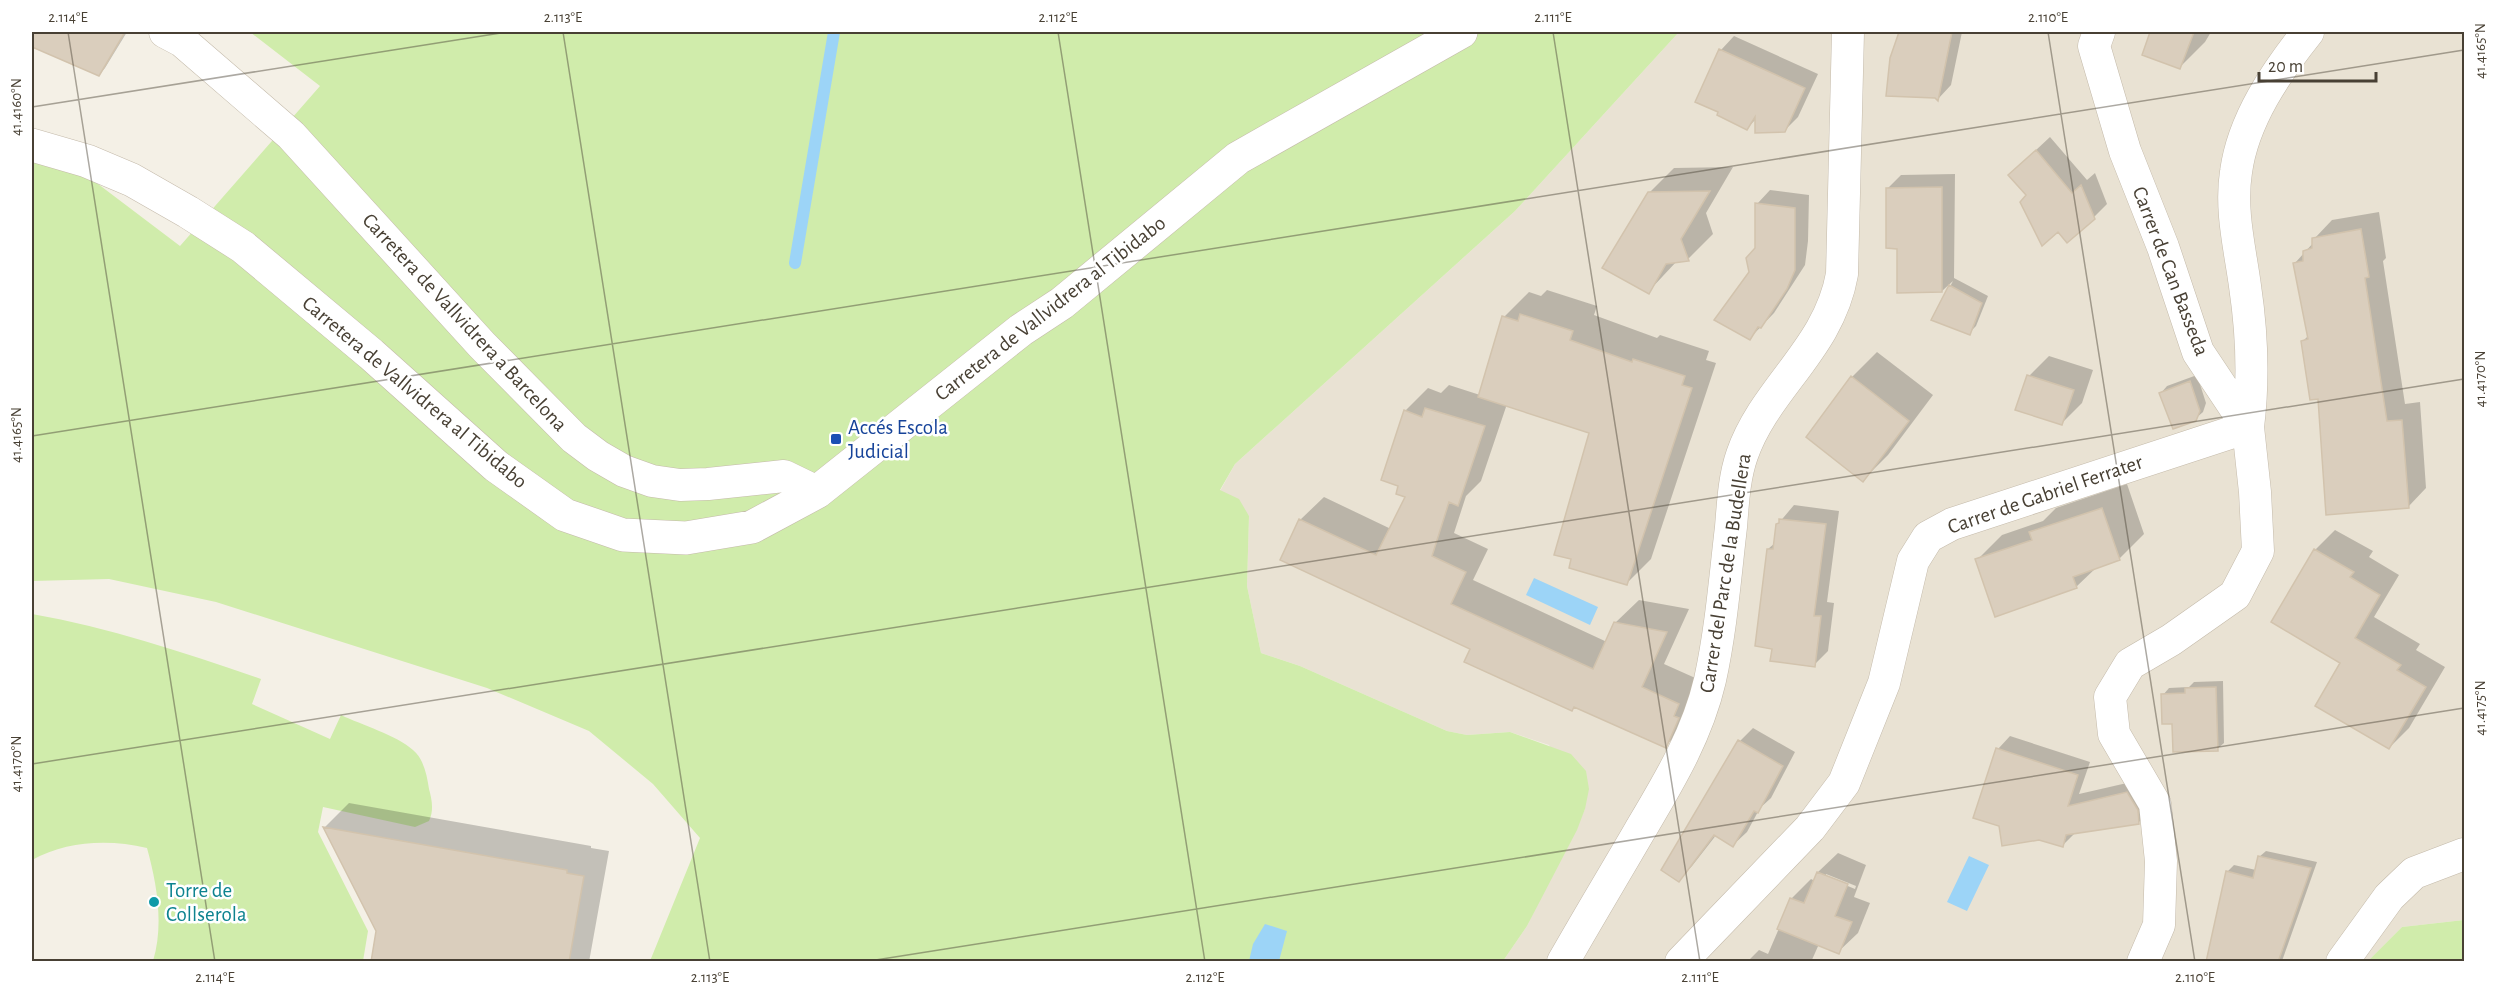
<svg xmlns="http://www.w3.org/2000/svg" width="2496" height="993" viewBox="0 0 2496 993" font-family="'Alegreya Sans',sans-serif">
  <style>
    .residential { fill: #e9e2d3 }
    .green { fill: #d0ecab }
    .water { fill: #9cd4f7 }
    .shadow { fill: #0003; fill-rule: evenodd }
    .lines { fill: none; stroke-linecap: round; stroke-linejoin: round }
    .stream { stroke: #9cd4f7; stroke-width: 12 }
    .building { fill: #dacebd; stroke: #d2c3ad; stroke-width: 1.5 }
    .minor-casing { stroke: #c4baaa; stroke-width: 33 }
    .tertiary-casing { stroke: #c4baaa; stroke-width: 34 }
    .minor { stroke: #fff; stroke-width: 32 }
    .tertiary { stroke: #fff; stroke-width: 33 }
    .ticks { fill: none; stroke: #484034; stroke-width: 1.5; stroke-opacity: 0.45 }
    .transit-dot { fill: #1a4fb4; stroke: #fff; stroke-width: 2 }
    .culture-dot { fill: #0f9aa8; stroke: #fff; stroke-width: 2 }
    .labels { text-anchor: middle; stroke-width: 5; stroke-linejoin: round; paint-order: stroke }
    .street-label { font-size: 21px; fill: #484034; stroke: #fff }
    .transit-label { font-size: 21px; fill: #164399; stroke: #fff; text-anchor: start }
    .culture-label { font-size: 21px; fill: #0d838f; stroke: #fff; text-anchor: start }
    .neatline { fill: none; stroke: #484034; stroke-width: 2 }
    .ticks-label { font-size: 15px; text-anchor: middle; fill: #484034 }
  </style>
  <rect width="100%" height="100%" fill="#f4f0e6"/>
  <path class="residential" d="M 1679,32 L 2464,32 L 2464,920 L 2402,927 L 2368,961 L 1503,961 L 1527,926 L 1555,869 L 1567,849 L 1585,809 L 1549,745 L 1510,732 L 1467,735 L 1447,731 L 1300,666 L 1261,653 L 1247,586 L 1249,516 L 1220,491 L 1235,464 L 1515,211 Z"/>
  <path class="green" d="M 250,32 L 1679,32 L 1515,211 L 1235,464 L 1220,490 L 1239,499 L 1249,516 L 1247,586 L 1261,653 L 1300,666 L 1447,731 L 1467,735 L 1510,732 L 1571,754 L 1586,771 L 1589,789 L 1585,809 L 1577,830 L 1527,926 L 1503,961 L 650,961 L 700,838 L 653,784 L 589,731 L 487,688 L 216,602 L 109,579 L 32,581 L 32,134 L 180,246 L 320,86 Z
    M 32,614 C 111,628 185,653 261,679 L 252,704 L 330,739 L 341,715 C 362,725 396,735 413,750 C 424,759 427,776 429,789 C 432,800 434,810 429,821 L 415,827 L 323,807 L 318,832 L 368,931 L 363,961 L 153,961 C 164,925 157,884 147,848 C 108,839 67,841 32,860 Z
    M 2464,920 L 2464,961 L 2368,961 L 2402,927 Z"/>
  <path class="water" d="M 1534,578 L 1598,607 L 1590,625 L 1526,595 Z
    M 1969,856 L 1989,865 L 1967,911 L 1947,902 Z
    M 1265,924 L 1287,931 L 1279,961 L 1249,961 L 1253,944 Z"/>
  <path class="shadow" d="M 32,32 L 127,32 L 105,68 L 99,75 L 32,45 Z
    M 1900,32 L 1962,32 L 1951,85 L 1938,99 L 1891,59 Z
    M 2145,32 L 2211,32 L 2205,42 L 2180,67 L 2151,34 Z
    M 1734,36 L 1818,74 L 1798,117 L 1784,131 L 1757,118 L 1747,128 L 1720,111 L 1697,101 L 1721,50 Z
    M 2050,137 L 2087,180 L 2095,173 L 2107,204 L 2094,217 L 2058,229 L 2028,195 L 2023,162 Z
    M 1733,167 L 1706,213 L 1713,234 L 1688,259 L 1677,261 L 1648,292 L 1649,193 L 1674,168 Z
    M 1955,174 L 1954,278 L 1988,296 L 1976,326 L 1969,333 L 1933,319 L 1953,281 L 1942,291 L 1899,248 L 1887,189 L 1901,175 Z
    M 1770,190 L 1809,195 L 1808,241 L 1805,265 L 1774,313 L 1750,338 L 1751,272 L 1757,248 L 1757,204 Z
    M 2379,212 L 2386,258 L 2383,261 L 2405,404 L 2420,402 L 2426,488 L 2408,507 L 2320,397 L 2303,341 L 2309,335 L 2295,263 L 2314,242 L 2314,239 L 2332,220 Z
    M 1547,290 L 1597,306 L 1594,315 L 1657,338 L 1660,335 L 1709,351 L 1706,360 L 1716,363 L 1651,559 L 1626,584 L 1591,432 L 1507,404 L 1481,481 L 1466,496 L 1454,533 L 1488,549 L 1473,580 L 1607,642 L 1615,623 L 1639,600 L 1689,609 L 1664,664 L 1702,681 L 1689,723 L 1665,746 L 1575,706 L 1572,709 L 1472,648 L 1300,520 L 1324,497 L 1391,529 L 1407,496 L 1405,411 L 1428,388 L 1441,393 L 1449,385 L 1480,395 L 1504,317 L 1529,292 L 1541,296 Z
    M 1877,352 L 1933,395 L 1888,455 L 1863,480 L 1852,377 Z
    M 2049,356 L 2093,370 L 2082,403 L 2062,423 L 2029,376 Z
    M 2197,375 L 2206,403 L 2203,412 L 2195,419 L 2161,393 L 2167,386 Z
    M 2127,484 L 2144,534 L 2119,559 L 2097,567 L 2076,587 L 1977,560 L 2002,535 L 2043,521 L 2056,508 Z
    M 1794,505 L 1839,511 L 1827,602 L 1834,603 L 1828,651 L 1814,665 L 1774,647 L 1768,549 L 1775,543 L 1778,524 Z
    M 2335,530 L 2373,551 L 2369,557 L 2399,575 L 2374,617 L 2420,644 L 2416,650 L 2445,667 L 2409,728 L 2389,748 L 2342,663 L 2315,550 Z
    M 2223,681 L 2224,743 L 2217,749 L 2163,695 L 2169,688 L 2189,687 L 2194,682 Z
    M 1753,728 L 1795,752 L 1771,798 L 1760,808 L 1747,832 L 1733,845 L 1717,834 L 1692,866 L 1679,880 L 1740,741 Z
    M 2010,736 L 2090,762 L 2079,794 L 2140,780 L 2151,810 L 2138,823 L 2075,833 L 2062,846 L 1998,749 Z
    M 349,803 L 591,846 L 591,848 L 609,851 L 589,962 L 372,962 L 378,931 L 325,827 Z
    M 2266,851 L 2317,862 L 2282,961 L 2208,961 L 2227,872 L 2234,865 L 2256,870 L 2259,857 Z
    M 1838,853 L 1866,865 L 1854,897 L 1870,903 L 1858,933 L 1838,952 L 1819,944 L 1811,962 L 1747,962 L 1759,950 L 1768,954 L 1792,898 L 1811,879 L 1815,881 L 1818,872 ZM 1826,874 L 1856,886 L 1855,889 L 1826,877 Z"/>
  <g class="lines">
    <path class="stream" d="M 795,263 L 834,32"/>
  </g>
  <path class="building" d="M 32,32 L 125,32 L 99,76 L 32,47 Z
    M 1899,32 L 1952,32 L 1938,101 L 1935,98 L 1886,96 L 1890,58 Z
    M 2150,32 L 2194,32 L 2180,69 L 2142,55 Z
    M 1719,49 L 1805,88 L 1785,132 L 1755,133 L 1755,117 L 1747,130 L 1717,115 L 1718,112 L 1695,102 Z
    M 2036,150 L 2072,193 L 2081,185 L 2095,219 L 2067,243 L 2058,232 L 2042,246 L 2020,202 L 2026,195 L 2008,175 Z
    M 1942,187 L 1942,292 L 1897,293 L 1897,249 L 1886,248 L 1886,188 Z
    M 1710,191 L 1681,239 L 1689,261 L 1666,264 L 1649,294 L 1602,268 L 1648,192 Z
    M 1755,203 L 1795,208 L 1795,270 L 1787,289 L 1761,328 L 1758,327 L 1750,340 L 1714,320 L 1749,272 L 1746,258 L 1755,248 Z
    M 2361,229 L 2369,277 L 2365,278 L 2387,421 L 2402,420 L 2409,508 L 2326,515 L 2318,399 L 2310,400 L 2301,341 L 2308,339 L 2293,263 L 2303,261 L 2303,251 L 2312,248 L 2312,238 Z
    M 1949,285 L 1982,303 L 1970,335 L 1931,320 Z
    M 1520,314 L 1573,331 L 1570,340 L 1632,362 L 1633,359 L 1685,376 L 1682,385 L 1692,388 L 1627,585 L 1569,568 L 1571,559 L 1554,555 L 1589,433 L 1478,397 L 1502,316 L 1518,321 Z
    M 2027,375 L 2074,390 L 2062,425 L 2015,410 Z
    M 1851,376 L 1909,421 L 1863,482 L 1806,437 Z
    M 2190,381 L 2200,411 L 2196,421 L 2173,429 L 2159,393 Z
    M 1425,408 L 1485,426 L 1458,506 L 1449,502 L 1432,556 L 1466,572 L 1451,604 L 1593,669 L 1614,622 L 1667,632 L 1642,687 L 1679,704 L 1674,716 L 1679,718 L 1666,748 L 1574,707 L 1572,711 L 1464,662 L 1470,649 L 1280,560 L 1299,519 L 1376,555 L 1405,497 L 1396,494 L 1398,486 L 1381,480 L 1404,410 L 1422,417 Z
    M 2102,508 L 2120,560 L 2073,577 L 2077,588 L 1995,617 L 1975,559 L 2032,540 L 2029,532 Z
    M 1779,519 L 1826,524 L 1814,616 L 1821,616 L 1815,667 L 1770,661 L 1772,649 L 1755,646 L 1767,549 L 1773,549 L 1776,524 L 1779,523 Z
    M 2314,549 L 2354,572 L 2350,577 L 2380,595 L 2355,638 L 2401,665 L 2397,670 L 2426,687 L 2389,749 L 2315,706 L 2340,663 L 2271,622 Z
    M 2216,687 L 2218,751 L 2173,752 L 2172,724 L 2162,724 L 2161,694 L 2185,693 L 2185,688 Z
    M 1738,740 L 1783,766 L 1758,813 L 1754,811 L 1733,847 L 1714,835 L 1679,882 L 1661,870 Z
    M 1996,748 L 2078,775 L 2068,806 L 2127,792 L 2138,810 L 2139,824 L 2066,835 L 2063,847 L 2039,840 L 2002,846 L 1999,826 L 1973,818 Z
    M 323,827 L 567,870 L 567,873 L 584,876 L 569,962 L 371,962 L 376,931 Z
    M 2258,856 L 2311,868 L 2278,962 L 2206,962 L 2226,871 L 2253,878 Z
    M 1817,872 L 1848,884 L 1835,916 L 1852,922 L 1839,954 L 1777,929 L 1790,898 L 1804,903 Z"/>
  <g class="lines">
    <defs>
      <path id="minor" d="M 165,32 L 182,41 L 291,135 L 482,345 L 574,438 L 598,456 L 624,471 L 652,481 L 680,485 L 708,484 L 784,476 L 817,492
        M 2099,32 L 2094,46 L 2125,151 L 2163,247 L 2198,352 L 2248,427 L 2255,492 L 2258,551 L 2235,595 L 2171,640 L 2130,664 L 2110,697 L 2114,734 L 2155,804 L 2161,861 L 2159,925 L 2143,962
        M 2248,427 C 2254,379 2252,333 2245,286 C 2240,249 2230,210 2236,172 C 2243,120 2276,72 2308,32
        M 1563,962 C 1588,918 1614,875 1639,832 C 1668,783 1697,736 1710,680 C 1721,630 1725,578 1731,527 C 1733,503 1734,478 1742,455 C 1765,388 1829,349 1842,274 L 1848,32
        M 1681,962 L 1810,828 L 1844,783 L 1884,683 L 1913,561 L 1928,537 L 1952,524 L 2248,427
        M 2342,962 L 2389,897 L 2414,873 L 2464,854"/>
      <path id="tertiary" d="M 32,145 L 87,161 L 132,180 L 188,212 L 243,247 L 371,354 L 496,466 L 565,515 L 623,535 L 686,538 L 752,527 L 817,492 L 1021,330 L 1062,303 L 1238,158 L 1461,32"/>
    </defs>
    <use href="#minor" class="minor-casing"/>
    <use href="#tertiary" class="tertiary-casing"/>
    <use href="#minor" class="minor"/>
    <use href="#tertiary" class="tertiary"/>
  </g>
  <path class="ticks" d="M 68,32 L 215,962M 563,32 L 710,962M 1058,32 L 1205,962M 1553,32 L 1700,962M 2048,32 L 2195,962M 32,107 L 507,32M 32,436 L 2464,50M 32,764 L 2464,379M 863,962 L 2464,708"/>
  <rect class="transit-dot" x="830" y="433" width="12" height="12" rx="3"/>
  <circle class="culture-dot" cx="154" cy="902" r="6"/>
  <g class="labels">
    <g class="street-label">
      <text transform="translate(2171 271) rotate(69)" y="7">Carrer de Can Basseda</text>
      <text transform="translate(1050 308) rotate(-38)" y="7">Carretera de Vallvidrera al Tibidabo</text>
      <text transform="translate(465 322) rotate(47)" y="7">Carretera de Vallvidrera a Barcelona</text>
      <text transform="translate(415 392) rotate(40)" y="7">Carretera de Vallvidrera al Tibidabo</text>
      <text transform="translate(2045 494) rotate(-19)" y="7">Carrer de Gabriel Ferrater</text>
      <text transform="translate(1725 573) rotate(-81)" y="7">Carrer del Parc de la Budellera</text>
    </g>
    <g class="transit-label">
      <text x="848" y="434">Accés Escola<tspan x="848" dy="24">Judicial</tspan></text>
    </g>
    <g class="culture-label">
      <text x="166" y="897">Torre de<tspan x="166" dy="24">Collserola</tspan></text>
    </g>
  </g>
  <rect width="2496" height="993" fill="none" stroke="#ffffff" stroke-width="66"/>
  <path d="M2259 72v9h117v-9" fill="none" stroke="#484034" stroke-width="3"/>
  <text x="2268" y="72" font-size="18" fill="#484034" stroke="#ffffff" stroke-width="4.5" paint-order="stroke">20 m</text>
  <rect x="33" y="33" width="2430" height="927" class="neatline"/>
  <g class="ticks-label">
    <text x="68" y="22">2.114°E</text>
    <text x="563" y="22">2.113°E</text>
    <text x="1058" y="22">2.112°E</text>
    <text x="1553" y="22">2.111°E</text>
    <text x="2048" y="22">2.110°E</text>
    <text transform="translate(2480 51) rotate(-90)" y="5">41.4165°N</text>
    <text transform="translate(16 107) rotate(-90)" y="5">41.4160°N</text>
    <text transform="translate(2480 379) rotate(-90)" y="5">41.4170°N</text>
    <text transform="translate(16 435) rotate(-90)" y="5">41.4165°N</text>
    <text transform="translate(2480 708) rotate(-90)" y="5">41.4175°N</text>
    <text transform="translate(16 764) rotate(-90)" y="5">41.4170°N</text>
    <text x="215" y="982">2.114°E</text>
    <text x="710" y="982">2.113°E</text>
    <text x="1205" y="982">2.112°E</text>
    <text x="1700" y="982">2.111°E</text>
    <text x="2195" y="982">2.110°E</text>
  </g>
</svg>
